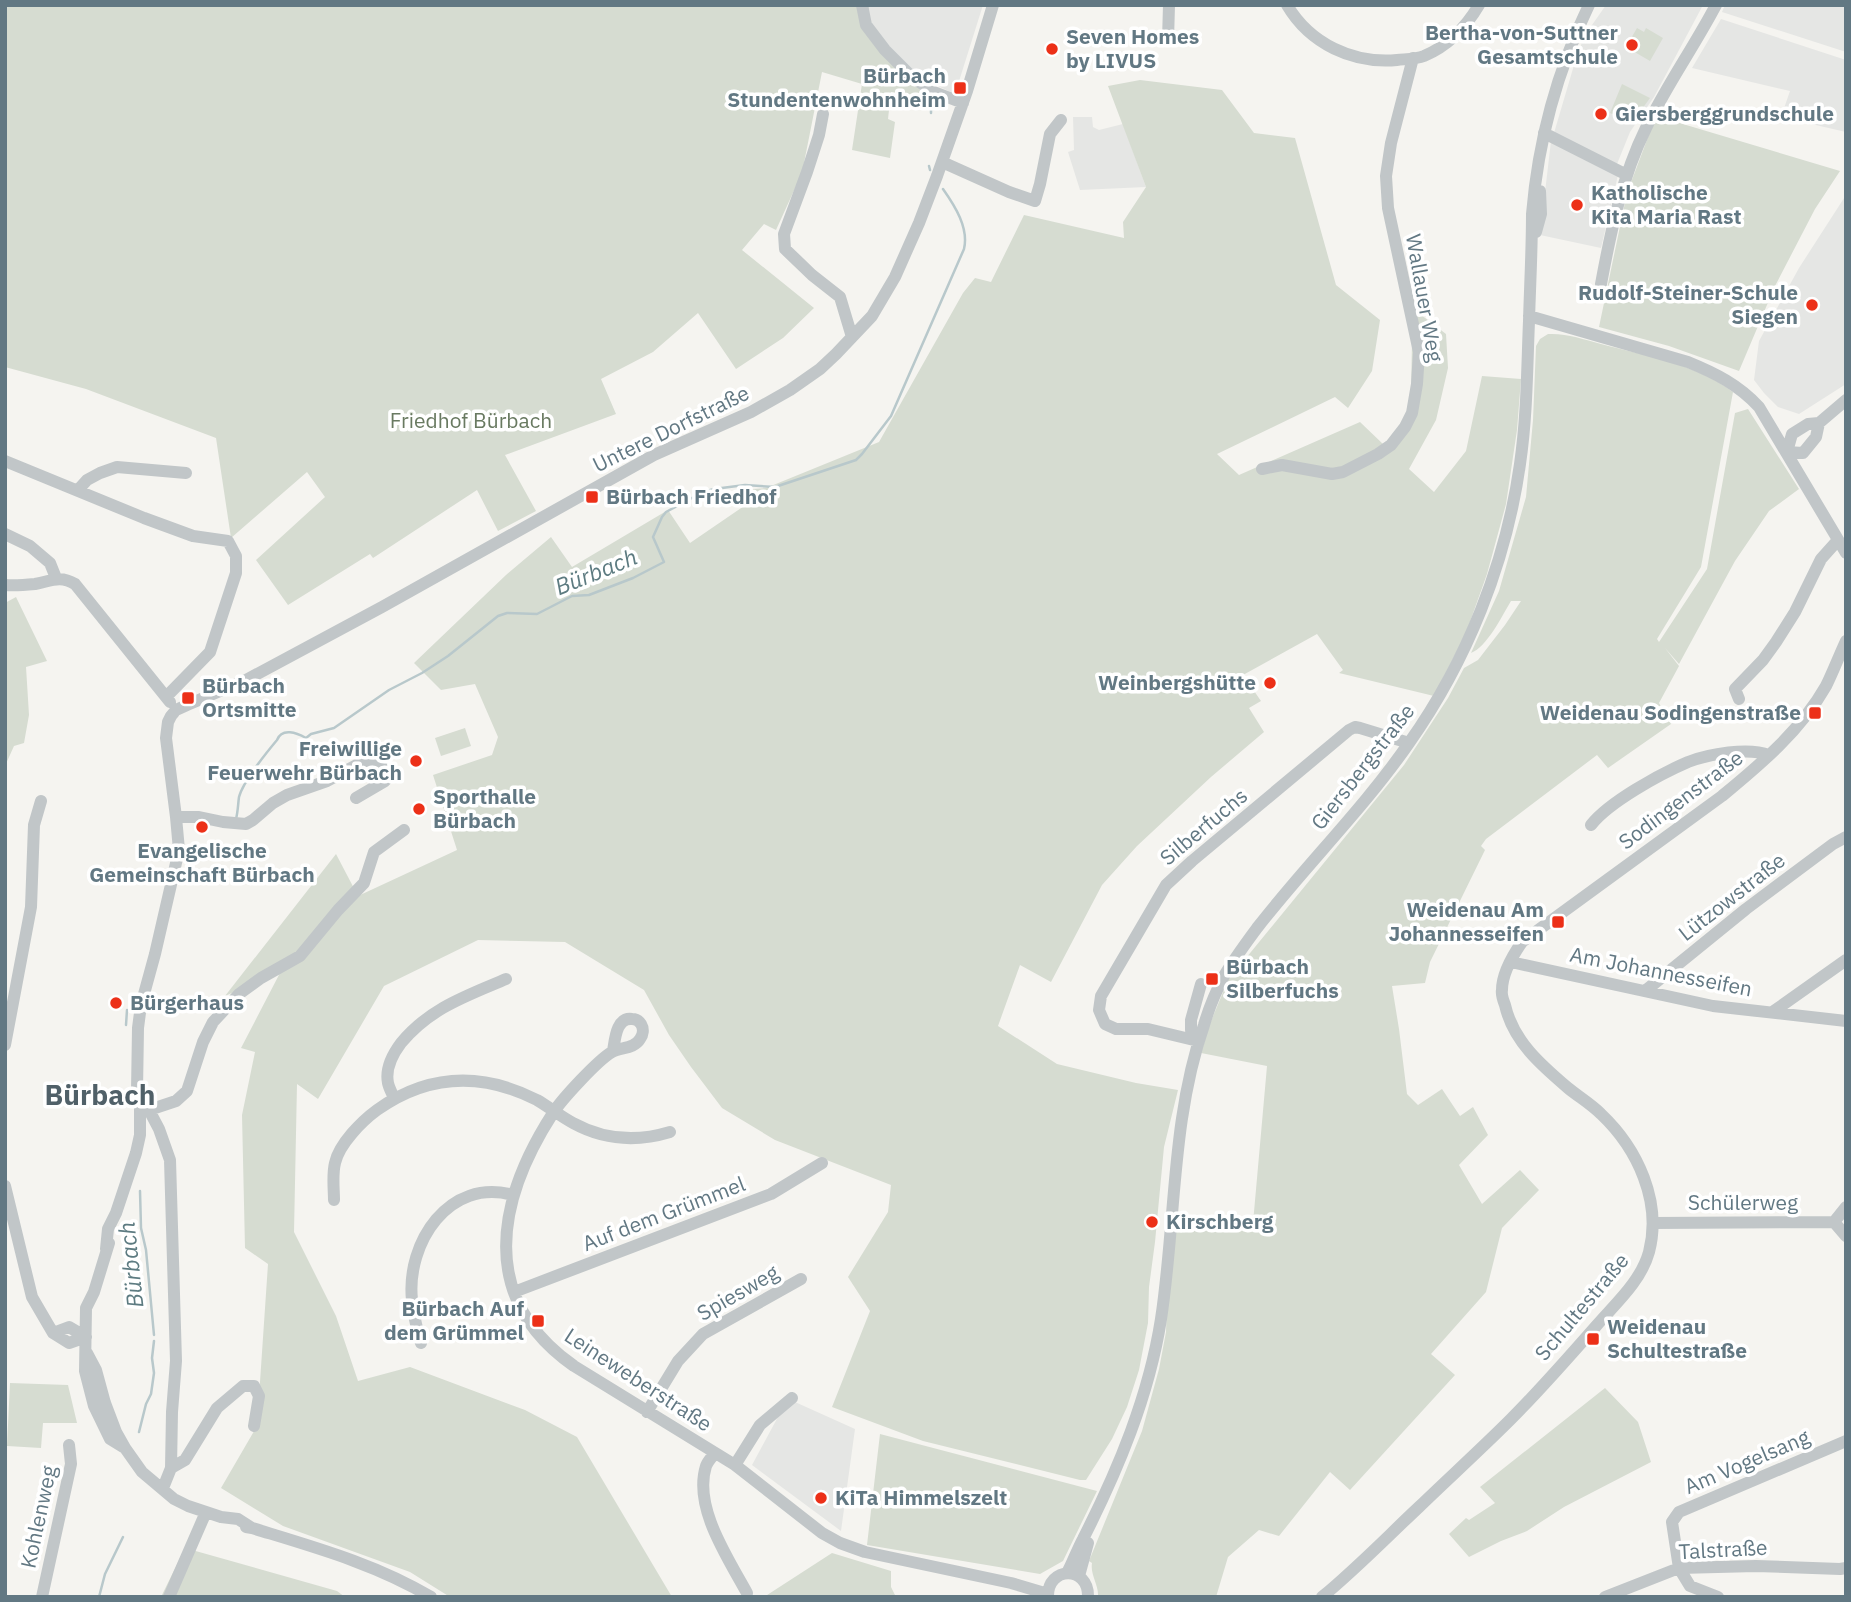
<svg xmlns="http://www.w3.org/2000/svg" width="1851" height="1602" viewBox="0 0 1851 1602" font-family="'IBM Plex Sans',sans-serif">
  <style>
    .built { fill: #e5e6e4 }
    .green { fill: #d6dcd1 }
    .lines { fill: none; stroke-linecap: round; stroke-linejoin: round }
    .stream { stroke: #b8c8cb; stroke-width: 2.5 }
    .minor { stroke: #c1c6c8; stroke-width: 12 }
    .poi-dot { fill: #ec3018; stroke: #fff; stroke-width: 2.5 }
    .labels { text-anchor: middle; stroke-width: 7; stroke-linejoin: round; paint-order: stroke }
    .poi-label { font-size: 21px; font-weight: bold; fill: #627883; stroke: #fff; text-anchor: start }
    .street-label { font-size: 21px; fill: #627883; stroke: #fff }
    .park-label { font-size: 21px; fill: #697a61; stroke: #fff }
    .water-label { font-size: 23px; font-style: italic; fill: #5d7b81; stroke: #fff }
    .district-label { font-size: 28px; font-weight: bold; fill: #506068; stroke: #fff }
  </style>
  <rect width="100%" height="100%" fill="#f5f4f0"/>
  <path class="built" d="M 869,5 L 983,5 L 955,94 L 912,74 L 868,25 Z
    M 1606,5 L 1703,5 L 1654,97 L 1630,132 L 1617,164 L 1554,133 L 1577,55 L 1585,35 Z
    M 1725,5 L 1846,5 L 1846,52 L 1722,12 Z
    M 1721,19 L 1846,60 L 1846,132 L 1781,117 L 1790,91 L 1692,68 Z
    M 1073,117 L 1092,117 L 1093,127 L 1099,130 L 1123,124 L 1146,187 L 1080,190 L 1068,152 L 1074,150 Z
    M 1551,141 L 1618,175 L 1601,248 L 1540,235 Z
    M 1846,195 L 1846,384 L 1799,414 L 1778,407 L 1764,393 L 1754,380 L 1759,341 L 1799,268 Z
    M 795,1402 L 855,1429 L 841,1531 L 752,1465 L 779,1415 Z"/>
  <path class="green" d="M 5,5 L 869,5 L 868,25 L 926,97 L 891,92 L 888,119 L 895,122 L 890,158 L 852,150 L 862,84 L 822,72 L 802,173 L 776,230 L 764,224 L 742,250 L 814,308 L 783,338 L 736,369 L 698,313 L 653,352 L 601,379 L 616,414 L 505,455 L 536,511 L 498,531 L 477,490 L 373,558 L 370,554 L 288,605 L 256,560 L 325,497 L 307,472 L 231,538 L 216,438 L 86,389 L 5,367 Z
    M 1637,28 L 1644,32 L 1646,28 L 1663,38 L 1650,61 L 1626,47 Z
    M 1140,80 L 1222,90 L 1254,133 L 1295,138 L 1336,285 L 1380,320 L 1372,371 L 1348,408 L 1335,397 L 1217,454 L 1239,475 L 1360,422 L 1384,445 L 1407,420 L 1411,395 L 1412,341 L 1416,311 L 1446,334 L 1448,368 L 1436,420 L 1409,469 L 1434,492 L 1466,451 L 1482,376 L 1521,379 L 1517,430 L 1506,504 L 1487,574 L 1466,633 L 1434,696 L 1339,673 L 1343,670 L 1317,634 L 1243,675 L 1261,701 L 1249,708 L 1264,732 L 1211,777 L 1137,846 L 1102,885 L 1051,982 L 1020,965 L 998,1026 L 1057,1064 L 1136,1083 L 1178,1090 L 1164,1147 L 1155,1242 L 1149,1287 L 1148,1323 L 1139,1370 L 1127,1407 L 1112,1439 L 1086,1480 L 1080,1480 L 923,1441 L 832,1407 L 870,1311 L 848,1277 L 888,1212 L 891,1185 L 775,1140 L 722,1108 L 691,1067 L 669,1035 L 644,990 L 565,942 L 478,940 L 384,986 L 318,1099 L 297,1084 L 294,1232 L 336,1316 L 358,1381 L 410,1367 L 525,1410 L 577,1437 L 672,1597 L 450,1597 L 410,1572 L 283,1526 L 221,1488 L 257,1426 L 268,1264 L 245,1248 L 242,1115 L 255,1052 L 241,1048 L 281,971 L 225,996 L 336,854 L 358,896 L 457,850 L 433,775 L 492,755 L 498,737 L 475,684 L 441,690 L 414,663 L 506,575 L 551,537 L 572,567 L 668,510 L 690,543 L 747,504 L 740,490 L 766,488 L 879,442 L 963,293 L 975,278 L 991,282 L 1024,215 L 1124,238 L 1123,222 L 1146,187 L 1108,86 Z
    M 1622,84 L 1650,98 L 1632,123 L 1610,113 Z
    M 1656,116 L 1840,171 L 1815,209 L 1775,286 L 1739,371 L 1669,346 L 1599,327 L 1627,193 Z
    M 1548,334 C 1566,333 1583,339 1601,344 C 1646,356 1694,363 1733,392 L 1701,567 L 1657,639 L 1659,642 L 1707,569 L 1735,413 L 1748,409 L 1799,489 L 1769,511 L 1735,561 L 1679,664 L 1665,648 L 1679,666 L 1659,703 L 1671,724 L 1608,768 L 1597,755 L 1486,839 L 1481,846 L 1485,850 L 1430,962 L 1425,983 L 1392,986 L 1399,1029 L 1407,1094 L 1418,1105 L 1442,1089 L 1460,1116 L 1473,1107 L 1488,1135 L 1459,1165 L 1482,1204 L 1520,1170 L 1539,1190 L 1502,1228 L 1486,1292 L 1431,1354 L 1455,1375 L 1350,1490 L 1330,1472 L 1279,1536 L 1259,1530 L 1228,1557 L 1216,1597 L 1098,1597 C 1099,1585 1090,1575 1092,1563 L 1089,1561 L 1142,1431 L 1159,1369 L 1166,1332 L 1167,1296 L 1174,1228 L 1187,1228 L 1197,1231 L 1253,1223 L 1267,1066 L 1201,1053 L 1209,1026 L 1228,980 L 1404,765 L 1448,698 L 1464,668 L 1478,660 L 1505,625 L 1521,601 L 1511,601 C 1502,616 1487,647 1471,653 L 1499,591 L 1526,497 L 1533,420 L 1536,346 L 1540,339 Z
    M 16,597 L 47,661 L 26,667 L 29,715 L 24,743 L 14,746 L 5,766 L 5,603 Z
    M 465,728 L 471,746 L 441,756 L 435,738 Z
    M 10,1383 L 68,1385 L 77,1423 L 43,1423 L 41,1448 L 7,1446 Z
    M 1605,1388 L 1638,1422 L 1651,1462 L 1564,1507 L 1527,1531 L 1501,1541 L 1469,1557 L 1449,1534 L 1466,1518 L 1469,1520 L 1495,1503 L 1480,1487 Z
    M 880,1434 L 1097,1491 L 1063,1561 L 1040,1574 L 867,1545 Z
    M 185,1548 L 337,1591 L 345,1597 L 161,1597 Z
    M 832,1553 L 891,1571 L 891,1587 L 896,1597 L 764,1597 Z"/>
  <g class="lines">
    <path class="stream" d="M 931,113 L 931,101
      M 929,166 L 930,170
      M 236,819 C 238,811 238,804 239,797 C 243,781 267,752 277,740 C 282,727 297,733 306,738 L 311,734 L 334,728 L 389,690 L 422,673 L 448,656 L 498,616 L 507,613 L 537,614 L 572,596 L 589,595 L 633,578 L 664,562 L 653,537 L 662,517 L 666,512 L 703,492 L 714,489 L 745,485 L 775,487 L 856,460 L 862,454 L 891,416 L 964,249 C 969,228 955,206 943,189
      M 126,1025 L 127,1010
      M 140,1191 L 141,1228 L 146,1250 L 154,1335
      M 139,1432 L 146,1404 L 151,1394 L 154,1373 L 152,1358 L 154,1341
      M 99,1597 L 105,1574 L 123,1537"/>
    <path class="minor" d="M 862,5 L 866,25 L 885,50 L 911,76 L 934,92 L 963,103
      M 1287,5 C 1310,44 1353,64 1397,60 C 1406,59 1416,59 1424,56 C 1448,46 1466,27 1479,5
      M 1168,40 L 1169,5
      M 823,114 L 819,135 L 807,172 L 784,234 L 785,249 L 812,275 L 840,297 L 852,337
      M 1544,133 L 1627,175
      M 942,162 L 1009,192 L 1035,201 L 1040,184 L 1050,134 L 1061,120
      M 1536,232 L 1541,214 L 1540,191
      M 1601,284 C 1611,230 1622,177 1646,128 C 1666,86 1694,47 1716,5
      M 1529,316 L 1688,362 C 1715,373 1739,385 1759,407 L 1846,553
      M 1787,452 L 1792,434 L 1808,424 L 1819,423 L 1846,400
      M 1787,452 L 1803,453 L 1816,437 L 1819,423
      M 5,461 L 144,518 L 193,536 L 228,541 L 236,556 L 236,573 L 210,652 L 166,697
      M 1262,469 L 1282,465 L 1332,474 L 1343,472 L 1378,454 L 1391,445 L 1405,427 L 1412,413 L 1417,384 L 1419,352 L 1388,208 L 1386,176 L 1391,143 L 1413,58
      M 78,490 L 87,480 L 100,473 L 117,467 L 186,473
      M 5,534 L 30,546 L 50,563 L 56,578
      M 5,585 C 15,586 25,585 35,584 C 51,581 60,575 75,584 L 170,702
      M 1739,699 L 1735,689 L 1763,660 L 1776,642 L 1795,612 L 1821,559 L 1838,540
      M 176,817 L 199,817 L 223,822 L 246,824 L 253,820 L 273,803 L 287,795 L 327,781 L 364,761 L 370,761 L 381,765 L 385,781 L 356,798
      M 1591,825 C 1609,802 1660,774 1688,762 C 1709,754 1748,747 1769,755
      M 1511,962 L 1713,1006 L 1846,1021
      M 1645,991 L 1746,909 L 1833,844 L 1846,837
      M 1774,1011 L 1846,960
      M 1198,1041 L 1148,1029 L 1116,1029 L 1105,1024 L 1099,1010 L 1101,996 L 1166,885 L 1192,861 L 1349,730 L 1355,727 L 1360,728 L 1409,743
      M 1198,1041 L 1191,1030 L 1191,1020 L 1201,984
      M 5,1045 L 31,907 L 34,825 L 41,801
      M 613,1051 C 615,1040 616,1017 632,1019 C 636,1019 639,1021 641,1024 C 644,1029 643,1035 640,1039 C 634,1049 621,1047 612,1052 C 598,1060 562,1099 553,1113 C 497,1200 477,1298 574,1366 L 735,1465 L 822,1533 L 840,1543 L 865,1552 L 1011,1583 L 1048,1594
      M 394,1098 C 392,1093 389,1088 388,1083 C 385,1068 392,1055 401,1043 C 430,1008 466,996 506,979
      M 149,1110 L 176,1101 L 187,1091 L 203,1042 L 213,1022 L 239,994 L 261,978 L 300,956 L 338,910 L 364,883 L 374,852 L 404,830
      M 141,1112 L 149,1110 L 159,1129 L 170,1160 L 176,1361 L 172,1412 L 171,1468 L 163,1488
      M 5,1186 L 32,1297 L 53,1333 L 69,1343 L 86,1337
      M 334,1200 C 334,1189 332,1175 335,1163 C 339,1144 362,1121 377,1110 C 428,1074 482,1072 537,1100 C 549,1107 560,1116 573,1123 C 604,1140 637,1142 670,1132
      M 1834,1222 L 1846,1207
      M 1653,1223 L 1834,1222 L 1846,1236
      M 109,1243 L 94,1292 L 86,1308 L 85,1371 L 94,1406 L 110,1439 L 123,1447
      M 106,1249 L 108,1229 L 116,1213 L 136,1153 L 140,1135 L 140,1097 L 137,1091 L 138,1028 L 141,1005 L 155,954 L 179,850 L 176,817 L 166,738 L 168,722 L 171,716 L 176,710 L 187,705 L 246,680 L 382,607 L 654,455 L 751,412 L 790,390 L 820,369 L 836,354 L 872,316 L 895,277 L 919,223 L 937,176 L 967,91 L 993,5
      M 514,1292 L 771,1194 L 822,1163
      M 53,1333 L 69,1327 L 86,1337
      M 421,1343 C 417,1329 413,1315 412,1300 C 406,1243 449,1177 513,1195
      M 87,1353 L 96,1370 L 105,1403 L 116,1432 L 125,1448 L 142,1472 L 174,1499 L 188,1506 L 221,1517 L 238,1519 L 252,1528
      M 647,1412 L 678,1361 L 703,1334 L 801,1279
      M 715,1453 C 712,1457 708,1461 706,1466 C 693,1507 728,1558 747,1593
      M 735,1465 L 760,1425 L 792,1398
      M 171,1468 L 185,1460 L 217,1408 L 243,1386 L 254,1386 L 259,1396 L 254,1426
      M 246,1527 L 252,1528 C 314,1547 376,1564 431,1597
      M 1067,1573 C 1073,1562 1077,1550 1083,1539 C 1118,1470 1149,1396 1161,1319 C 1176,1221 1171,1120 1204,1025 C 1209,1008 1216,991 1224,976 C 1234,959 1246,943 1257,928 C 1306,865 1364,808 1409,743 C 1467,661 1506,563 1520,464 C 1527,416 1527,369 1529,321 C 1530,285 1532,250 1532,214 C 1538,142 1557,71 1589,5
      M 1079,1576 L 1088,1543
      M 42,1597 L 71,1464 L 69,1445
      M 169,1597 L 206,1512
      M 1048,1597 C 1047,1566 1089,1565 1088,1597
      M 1322,1597 C 1356,1569 1387,1537 1419,1507 C 1450,1477 1481,1449 1511,1419 C 1541,1389 1569,1357 1597,1325 C 1616,1303 1641,1281 1649,1252 C 1662,1202 1638,1149 1601,1114 C 1591,1104 1579,1097 1568,1088 C 1541,1065 1513,1041 1505,1005 C 1503,1000 1501,995 1502,990 C 1502,973 1513,955 1522,942 L 1722,796 C 1761,764 1801,730 1826,686 C 1833,672 1839,656 1846,641
      M 1605,1597 L 1679,1568 L 1756,1566 L 1840,1569 L 1846,1568
      M 1718,1597 L 1690,1586 L 1679,1568 L 1672,1522 L 1679,1512 L 1846,1441"/>
  </g>
  <g class="poi-dot">
    <circle cx="1632" cy="45" r="7"/>
    <circle cx="1052" cy="49" r="7"/>
    <rect x="953" y="81" width="14" height="14" rx="3.5"/>
    <circle cx="1601" cy="114" r="7"/>
    <circle cx="1577" cy="205" r="7"/>
    <circle cx="1812" cy="305" r="7"/>
    <rect x="585" y="490" width="14" height="14" rx="3.5"/>
    <circle cx="1270" cy="683" r="7"/>
    <rect x="181" y="691" width="14" height="14" rx="3.5"/>
    <rect x="1808" y="706" width="14" height="14" rx="3.5"/>
    <circle cx="416" cy="761" r="7"/>
    <circle cx="419" cy="809" r="7"/>
    <circle cx="202" cy="827" r="7"/>
    <rect x="1551" y="915" width="14" height="14" rx="3.5"/>
    <rect x="1205" y="972" width="14" height="14" rx="3.5"/>
    <circle cx="116" cy="1003" r="7"/>
    <circle cx="1152" cy="1222" r="7"/>
    <rect x="531" y="1314" width="14" height="14" rx="3.5"/>
    <rect x="1586" y="1332" width="14" height="14" rx="3.5"/>
    <circle cx="821" cy="1498" r="7"/>
  </g>
  <g class="labels">
    <g class="poi-label">
      <text x="1618" y="40" text-anchor="end">Bertha-von-Suttner<tspan x="1618" dy="24">Gesamtschule</tspan></text>
      <text x="1066" y="44">Seven Homes<tspan x="1066" dy="24">by LIVUS</tspan></text>
      <text x="946" y="83" text-anchor="end">Bürbach<tspan x="946" dy="24">Stundentenwohnheim</tspan></text>
      <text x="1615" y="121">Giersberggrundschule</text>
      <text x="1591" y="200">Katholische<tspan x="1591" dy="24">Kita Maria Rast</tspan></text>
      <text x="1798" y="300" text-anchor="end">Rudolf-Steiner-Schule<tspan x="1798" dy="24">Siegen</tspan></text>
      <text x="606" y="504">Bürbach Friedhof</text>
      <text x="1256" y="690" text-anchor="end">Weinbergshütte</text>
      <text x="202" y="693">Bürbach<tspan x="202" dy="24">Ortsmitte</tspan></text>
      <text x="1801" y="720" text-anchor="end">Weidenau Sodingenstraße</text>
      <text x="402" y="756" text-anchor="end">Freiwillige<tspan x="402" dy="24">Feuerwehr Bürbach</tspan></text>
      <text x="433" y="804">Sporthalle<tspan x="433" dy="24">Bürbach</tspan></text>
      <text x="202" y="858" text-anchor="middle">Evangelische<tspan x="202" dy="24">Gemeinschaft Bürbach</tspan></text>
      <text x="1544" y="917" text-anchor="end">Weidenau Am<tspan x="1544" dy="24">Johannesseifen</tspan></text>
      <text x="1226" y="974">Bürbach<tspan x="1226" dy="24">Silberfuchs</tspan></text>
      <text x="130" y="1010">Bürgerhaus</text>
      <text x="1166" y="1229">Kirschberg</text>
      <text x="524" y="1316" text-anchor="end">Bürbach Auf<tspan x="524" dy="24">dem Grümmel</tspan></text>
      <text x="1607" y="1334">Weidenau<tspan x="1607" dy="24">Schultestraße</tspan></text>
      <text x="835" y="1505">KiTa Himmelszelt</text>
    </g>
    <g class="street-label">
      <text transform="translate(1424 298) rotate(80)" y="7">Wallauer Weg</text>
      <text transform="translate(671 429) rotate(-26)" y="7">Untere Dorfstraße</text>
      <text transform="translate(1363 767) rotate(-52)" y="7">Giersbergstraße</text>
      <text transform="translate(1681 800) rotate(-37)" y="7">Sodingenstraße</text>
      <text transform="translate(1204 827) rotate(-40)" y="7">Silberfuchs</text>
      <text transform="translate(1732 897) rotate(-38)" y="7">Lützowstraße</text>
      <text transform="translate(1661 972) rotate(11)" y="7">Am Johannesseifen</text>
      <text x="1743" y="1210">Schülerweg</text>
      <text transform="translate(664 1214) rotate(-21)" y="7">Auf dem Grümmel</text>
      <text transform="translate(738 1293) rotate(-30)" y="7">Spiesweg</text>
      <text transform="translate(1582 1307) rotate(-50)" y="7">Schultestraße</text>
      <text transform="translate(638 1380) rotate(33)" y="7">Leineweberstraße</text>
      <text transform="translate(1747 1462) rotate(-23)" y="7">Am Vogelsang</text>
      <text transform="translate(39 1517) rotate(-78)" y="7">Kohlenweg</text>
      <text transform="translate(1723 1550) rotate(-3)" y="7">Talstraße</text>
    </g>
    <g class="park-label">
      <text x="471" y="428">Friedhof Bürbach</text>
    </g>
    <g class="water-label">
      <text transform="translate(596 572) rotate(-22)" y="8">Bürbach</text>
      <text transform="translate(131 1265) rotate(-96)" y="8">Bürbach</text>
    </g>
    <g class="district-label">
      <text x="100" y="1105">Bürbach</text>
    </g>
  </g>
  <rect width="1851" height="1602" fill="none" stroke="#627883" stroke-width="14"/>
</svg>
